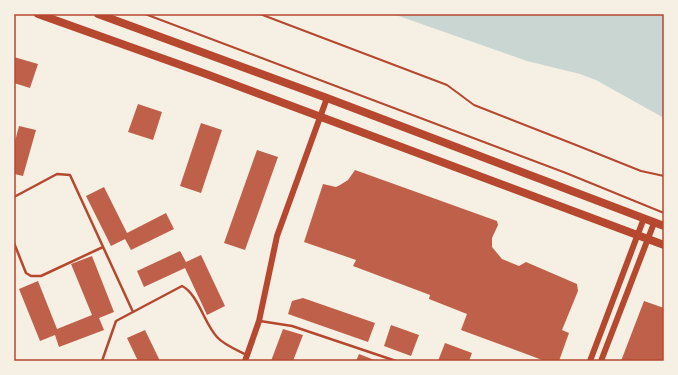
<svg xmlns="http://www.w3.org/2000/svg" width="678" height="375" viewBox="0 0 678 375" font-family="Quicksand,sans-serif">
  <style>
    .water { fill: #c9d6d2 }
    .building { fill: #bf614a }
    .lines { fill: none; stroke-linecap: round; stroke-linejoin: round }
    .path { stroke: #b5482f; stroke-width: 2 }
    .service { stroke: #b5482f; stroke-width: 2.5 }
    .tertiary { stroke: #b5482f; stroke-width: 6 }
    .primary { stroke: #b5482f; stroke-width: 8 }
    .neatline { fill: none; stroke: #b5482f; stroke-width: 1.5 }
  </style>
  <rect width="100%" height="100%" fill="#f6efe4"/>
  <path class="water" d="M 393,14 L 664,14 L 664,118 L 596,80 L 580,74 L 527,61 Z"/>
  <path class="building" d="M 14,57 L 38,64 L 30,88 L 14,83 Z
    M 138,104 L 162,112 L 153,140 L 128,132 Z
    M 201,123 L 222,130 L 201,193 L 180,186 Z
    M 19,126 L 36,130 L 23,176 L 14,174 L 14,145 Z
    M 257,150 L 278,157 L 245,250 L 224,243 Z
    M 355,170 L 497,221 L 498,225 L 492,238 L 492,247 L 502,259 L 519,266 L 526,262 L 577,284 L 578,291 L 562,330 L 569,333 L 559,361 L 545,361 L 461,330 L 467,314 L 429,299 L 430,295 L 353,266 L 356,260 L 304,242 L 323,184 L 336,187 L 340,185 L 348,180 Z
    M 104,187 L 127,233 L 166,213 L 174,229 L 131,250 L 125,239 L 111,246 L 86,196 Z
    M 180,251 L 186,262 L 201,255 L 225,306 L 207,315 L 185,268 L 144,287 L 137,271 Z
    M 92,256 L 114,312 L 99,318 L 104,330 L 59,347 L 55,335 L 40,341 L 19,289 L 38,281 L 57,329 L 92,315 L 71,264 Z
    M 303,298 L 375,323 L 368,342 L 288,314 L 292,301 Z
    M 644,301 L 664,308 L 664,361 L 621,361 Z
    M 391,325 L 419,335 L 411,356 L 384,346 Z
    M 283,329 L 303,335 L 293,361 L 271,361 Z
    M 145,330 L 160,361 L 138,361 L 127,338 Z
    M 445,343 L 472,353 L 469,361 L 438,361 Z
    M 359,354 L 377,361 L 356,361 Z"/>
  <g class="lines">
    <path class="path" d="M 145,14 L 566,173 L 664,213
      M 260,14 L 447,85 L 474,105 L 576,145 L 641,171 L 664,176"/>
    <path class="service" d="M 14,197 L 57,174 L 70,175 L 133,312
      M 14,243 L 26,273 L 31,276 L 41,276 L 103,247
      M 260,321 L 292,326 L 396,361
      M 102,361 L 116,321 L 182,286 C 198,294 204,323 217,337 C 224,345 237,350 247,355"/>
    <path class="tertiary" d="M 245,361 L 259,321 L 277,236 L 327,98
      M 590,361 L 644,218
      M 601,361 L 654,223"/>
    <path class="primary" d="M 38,14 L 206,74 L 664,245
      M 98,14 L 327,98 L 664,226"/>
  </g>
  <rect width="678" height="375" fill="none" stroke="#f6efe4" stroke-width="30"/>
  <rect x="15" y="15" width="648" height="345" class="neatline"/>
</svg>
